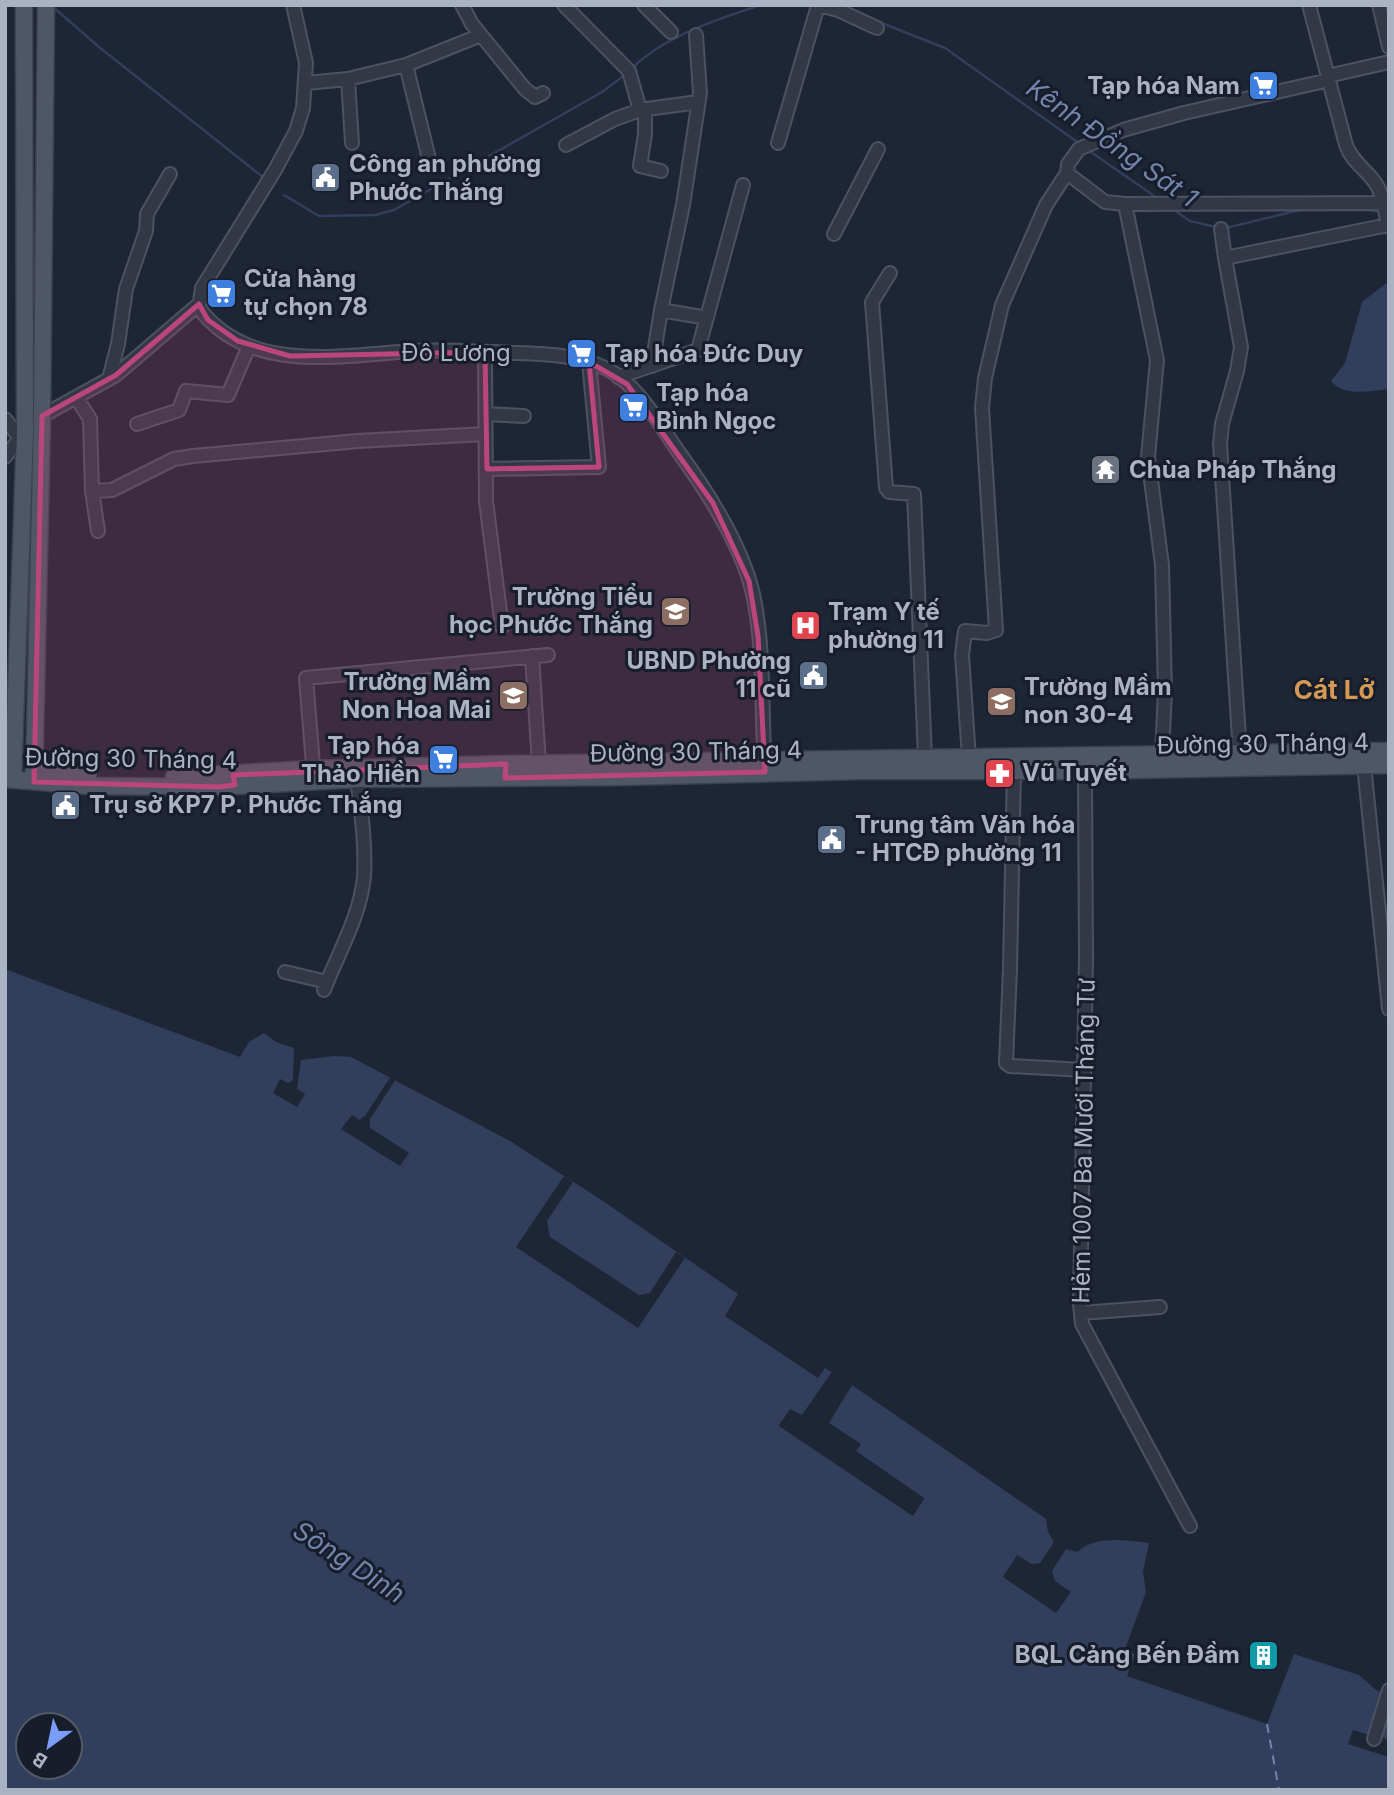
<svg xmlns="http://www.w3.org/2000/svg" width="1394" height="1795" viewBox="0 0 1394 1795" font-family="Inter,sans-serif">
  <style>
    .water { fill: #313f5d; fill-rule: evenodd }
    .pier { fill: #1e2535 }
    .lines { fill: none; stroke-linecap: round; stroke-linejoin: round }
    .stream { stroke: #313f5d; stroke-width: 2.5 }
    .ferry { stroke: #7385ad; stroke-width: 2; stroke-dasharray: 9 7; stroke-linecap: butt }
    .minor-casing { stroke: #4c5261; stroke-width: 16 }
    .major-casing { stroke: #3b414f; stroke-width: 19 }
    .minor { stroke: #323846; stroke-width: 12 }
    .major { stroke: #4f5666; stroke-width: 16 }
    .marked { fill: #bb467a; fill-opacity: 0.2; stroke: #bb467a; stroke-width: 5; stroke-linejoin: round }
    .labels { text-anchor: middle; stroke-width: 6; stroke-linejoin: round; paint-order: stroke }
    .poi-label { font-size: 24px; font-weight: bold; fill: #abb2c3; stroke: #171d2a; text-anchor: start }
    .street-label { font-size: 24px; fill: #abb2c3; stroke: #171d2a }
    .water-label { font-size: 26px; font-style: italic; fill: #7385ad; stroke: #171d2a }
    .neighbourhood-label { font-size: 26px; font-weight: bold; fill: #d49a55; stroke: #171d2a }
  </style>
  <rect width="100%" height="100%" fill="#1e2535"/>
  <path class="water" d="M 1389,281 L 1389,389 C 1371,391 1344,397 1331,381 L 1345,363 L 1362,302 Z
    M 5,969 L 240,1057 L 249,1042 L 264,1033 L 276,1042 L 294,1048 L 293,1080 L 288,1083 L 280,1079 L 273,1093 L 297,1107 L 305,1094 L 297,1089 L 301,1060 L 334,1056 L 351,1057 L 510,1141 L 600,1199 L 738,1294 L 725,1316 L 818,1378 L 825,1368 L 832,1372 L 802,1416 L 790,1410 L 779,1425 L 913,1516 L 924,1498 L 856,1451 L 861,1444 L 829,1423 L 852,1385 L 1046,1519 L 1048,1532 L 1054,1542 L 1040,1563 L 1032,1564 L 1017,1555 L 1003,1577 L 1056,1613 L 1071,1592 L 1055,1581 L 1052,1571 L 1066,1549 L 1077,1552 C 1096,1535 1126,1540 1149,1543 L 1143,1571 L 1146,1592 L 1125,1649 L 1135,1654 L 1127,1676 L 1267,1724 L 1294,1654 L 1359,1675 L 1376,1690 L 1389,1696 L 1389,1790 L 5,1790 ZM 28,1725 L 70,1725 L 70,1767 L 28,1767 Z"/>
  <path class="pier" d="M 391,1076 L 396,1079 L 370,1119 L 370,1128 L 409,1153 L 400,1166 L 341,1129 L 352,1115 L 359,1120 L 365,1116 Z
    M 564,1176 L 573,1182 L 547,1221 L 550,1237 L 639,1295 L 650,1293 L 676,1252 L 685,1258 L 638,1328 L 516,1247 Z
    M 832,1372 L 834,1375 L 804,1418 L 800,1419 L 791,1414 L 784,1425 L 912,1511 L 919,1500 L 854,1454 L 853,1450 L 924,1499 L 913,1516 L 779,1426 L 790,1409 L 802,1415 Z
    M 1389,1711 L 1382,1737 L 1389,1741 L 1389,1757 L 1348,1744 L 1353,1730 L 1369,1735 Z"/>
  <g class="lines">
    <path class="stream" d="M 52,6 L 99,47 L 264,178
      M 874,20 L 945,48 L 1080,144
      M 632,68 C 666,35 717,20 760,5
      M 1088,150 L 1157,198
      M 284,195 L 319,216 L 375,215 L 394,210 L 602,92 L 626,74
      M 1171,208 L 1190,221 L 1216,227
      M 1368,209 L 1382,213
      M 1226,228 L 1304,209"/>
    <path class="ferry" d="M 1267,1724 L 1279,1790"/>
    <defs>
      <path id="minor" d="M 293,5 L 306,63 L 303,108 L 296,131 L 275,170 L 202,288 L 199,308 C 248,374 339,356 411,351 C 445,349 481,352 516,353 C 547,354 581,355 609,370 C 640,387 660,426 680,454 C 709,494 742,546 753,594 C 765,650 761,711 765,768
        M 462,5 L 472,24 L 525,89 L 535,97 L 543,93
        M 564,5 L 629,71 L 640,110
        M 644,5 L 671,32
        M 1309,5 L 1346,145 C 1352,162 1367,170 1376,184 C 1385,197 1384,213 1389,227
        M 1379,5 L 1389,47
        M 696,35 L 700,93 L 683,205 L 661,310 L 707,318
        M 406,65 L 431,167
        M 1328,76 L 1389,62
        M 348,79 L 352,143
        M 306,83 L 348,79 L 406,65 L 481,35
        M 645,109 L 645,134 L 640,166 L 661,171
        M 778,143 L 817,9 L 823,6 L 838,10 L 877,28
        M 566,145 L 615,119 L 640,110 L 698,102
        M 1067,173 L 1105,202 L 1125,204 L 1157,360 L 1148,457 L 1162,565 L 1165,692 L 1162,754
        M 1125,204 L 1389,203
        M 1221,229 L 1225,258
        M 834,234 L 878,149
        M 890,273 L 872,302 L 886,488 L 889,492 L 914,494 L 925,758
        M 485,352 L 486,501 L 502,627
        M 652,366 L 661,310
        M 618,377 L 698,350 L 743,185
        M 109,379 L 118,344 L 126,289 L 146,231 L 147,214 L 170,174
        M 76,397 L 90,419 L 92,491 L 112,490 L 174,459 L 193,456 L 358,441 L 485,434
        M 485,414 L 524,416
        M 42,416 L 116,375 L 199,304
        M 5,419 L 19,437
        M 137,424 L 179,410 L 186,391 L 228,395 L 249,346
        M 5,457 L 25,432
        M 487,469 L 599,467 L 589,362
        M 92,491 L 98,531
        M 532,656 L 539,764
        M 1240,754 L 1220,444 L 1222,424 L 1237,371 L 1241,347 L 1225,258 L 1388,225
        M 969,758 L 962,655 L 965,631 L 987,633 L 996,630 L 982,408 L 985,378 L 1002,305 L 1046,205 L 1067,173 L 1068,164 L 1079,149 L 1123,130 L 1184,113 L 1329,80
        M 1364,765 L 1389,1009
        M 1014,770 L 1010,969 L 1006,1063 L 1010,1066 L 1084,1070
        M 1085,771 L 1086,959 L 1080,1304 L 1082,1324 L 1190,1526
        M 314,777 L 306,678 L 548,655
        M 285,972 L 327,982
        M 324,990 C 338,953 360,917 364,877 C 366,844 361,811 357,779
        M 1081,1313 L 1160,1307
        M 1374,1739 L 1389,1690"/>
      <path id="major" d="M 34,771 L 88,776
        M 174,777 L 312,769 L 506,764 L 1389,751
        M 5,779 L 89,786 L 218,787 L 357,779 L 620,777 L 859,771 L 1085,771 L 1389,765
        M 13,780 L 25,432 L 24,5
        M 34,780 L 42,416 L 46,5"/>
    </defs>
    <use href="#minor" class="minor-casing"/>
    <use href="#major" class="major-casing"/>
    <use href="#minor" class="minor"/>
    <use href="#major" class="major"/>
  </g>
  <path class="marked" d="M 199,304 L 208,320 L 238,341 L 290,356 L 485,352 L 487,469 L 599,467 L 589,362 L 627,384 L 713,503 L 749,581 L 758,636 L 765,772 L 505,778 L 506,764 L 233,775 L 235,785 L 218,787 L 34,782 L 42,416 L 116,375 Z"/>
  <defs>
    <symbol id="supermarket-square" viewBox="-11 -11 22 22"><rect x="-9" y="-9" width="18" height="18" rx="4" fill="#3f7fe0" stroke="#171d2a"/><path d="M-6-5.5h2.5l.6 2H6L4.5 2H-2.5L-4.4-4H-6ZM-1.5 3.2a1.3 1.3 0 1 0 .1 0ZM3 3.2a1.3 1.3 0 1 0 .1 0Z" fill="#fff"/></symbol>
    <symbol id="civic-square" viewBox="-11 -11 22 22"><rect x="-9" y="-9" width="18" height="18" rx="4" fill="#5c6f8a" stroke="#171d2a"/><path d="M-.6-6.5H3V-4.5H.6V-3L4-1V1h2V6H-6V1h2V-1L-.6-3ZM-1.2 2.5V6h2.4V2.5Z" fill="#fff"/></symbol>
    <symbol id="temple-square" viewBox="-11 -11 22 22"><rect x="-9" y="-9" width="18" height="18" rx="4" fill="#6b7280" stroke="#171d2a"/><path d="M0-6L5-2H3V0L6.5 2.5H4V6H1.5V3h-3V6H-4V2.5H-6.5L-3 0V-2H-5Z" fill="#fff"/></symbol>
    <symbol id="school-square" viewBox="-11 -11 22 22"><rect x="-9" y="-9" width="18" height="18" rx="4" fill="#8d6e63" stroke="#171d2a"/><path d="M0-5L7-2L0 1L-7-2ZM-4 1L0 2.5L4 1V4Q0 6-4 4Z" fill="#fff"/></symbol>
    <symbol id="hospital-square" viewBox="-11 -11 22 22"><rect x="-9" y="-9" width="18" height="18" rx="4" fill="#e0444e" stroke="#171d2a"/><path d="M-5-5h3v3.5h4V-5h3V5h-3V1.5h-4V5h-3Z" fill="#fff"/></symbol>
    <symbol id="pharmacy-square" viewBox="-11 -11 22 22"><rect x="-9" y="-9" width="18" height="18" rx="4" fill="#e0444e" stroke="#171d2a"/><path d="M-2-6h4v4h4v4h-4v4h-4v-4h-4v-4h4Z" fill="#fff"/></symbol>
    <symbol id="building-square" viewBox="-11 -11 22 22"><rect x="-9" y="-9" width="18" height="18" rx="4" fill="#0f9aa8" stroke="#171d2a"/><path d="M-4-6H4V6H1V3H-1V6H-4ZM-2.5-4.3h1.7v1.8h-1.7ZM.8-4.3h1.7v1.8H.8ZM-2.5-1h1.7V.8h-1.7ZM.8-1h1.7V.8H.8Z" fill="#fff"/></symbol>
  </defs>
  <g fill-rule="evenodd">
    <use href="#supermarket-square" x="1246" y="68" width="35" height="35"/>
    <use href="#civic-square" x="308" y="160" width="35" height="35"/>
    <use href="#supermarket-square" x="204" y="276" width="35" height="35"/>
    <use href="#supermarket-square" x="564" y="336" width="35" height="35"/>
    <use href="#supermarket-square" x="616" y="390" width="35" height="35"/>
    <use href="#temple-square" x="1088" y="452" width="35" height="35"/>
    <use href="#school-square" x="658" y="594" width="35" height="35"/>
    <use href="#hospital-square" x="788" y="608" width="35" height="35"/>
    <use href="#civic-square" x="796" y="658" width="35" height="35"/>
    <use href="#school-square" x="496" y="678" width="35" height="35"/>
    <use href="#school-square" x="984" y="684" width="35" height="35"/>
    <use href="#supermarket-square" x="426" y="742" width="35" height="35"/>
    <use href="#pharmacy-square" x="982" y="756" width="35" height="35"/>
    <use href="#civic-square" x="48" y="788" width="35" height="35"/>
    <use href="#civic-square" x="814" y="822" width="35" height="35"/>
    <use href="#building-square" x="1246" y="1638" width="35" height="35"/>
  </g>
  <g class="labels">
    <g class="poi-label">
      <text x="1240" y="94" text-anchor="end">Tạp hóa Nam</text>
      <text x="349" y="172">Công an phường<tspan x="349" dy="28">Phước Thắng</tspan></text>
      <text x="244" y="287">Cửa hàng<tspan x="244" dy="28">tự chọn 78</tspan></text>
      <text x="605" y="362">Tạp hóa Đức Duy</text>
      <text x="656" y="401">Tạp hóa<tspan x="656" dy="28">Bình Ngọc</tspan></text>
      <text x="1129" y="478">Chùa Pháp Thắng</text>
      <text x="653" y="605" text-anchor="end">Trường Tiểu<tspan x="653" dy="28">học Phước Thắng</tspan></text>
      <text x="828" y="620">Trạm Y tế<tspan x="828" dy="28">phường 11</tspan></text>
      <text x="791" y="669" text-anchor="end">UBND Phường<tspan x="791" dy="28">11 cũ</tspan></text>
      <text x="491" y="690" text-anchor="end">Trường Mầm<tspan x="491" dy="28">Non Hoa Mai</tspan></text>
      <text x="1024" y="695">Trường Mầm<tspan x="1024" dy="28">non 30-4</tspan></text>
      <text x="420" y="754" text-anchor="end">Tạp hóa<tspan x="420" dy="28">Thảo Hiền</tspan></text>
      <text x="1022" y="781">Vũ Tuyết</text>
      <text x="89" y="813">Trụ sở KP7 P. Phước Thắng</text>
      <text x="855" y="833">Trung tâm Văn hóa<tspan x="855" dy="28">- HTCĐ phường 11</tspan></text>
      <text x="1240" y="1663" text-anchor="end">BQL Cảng Bến Đầm</text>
    </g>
    <g class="street-label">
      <text x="456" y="361">Đô Lương</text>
      <text transform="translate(1263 744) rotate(-1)" y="8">Đường 30 Tháng 4</text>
      <text transform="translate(696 752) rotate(-1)" y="8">Đường 30 Tháng 4</text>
      <text transform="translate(131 759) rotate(1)" y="8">Đường 30 Tháng 4</text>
      <text transform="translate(1084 1141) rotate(-89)" y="8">Hẻm 1007 Ba Mươi Tháng Tư</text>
    </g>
    <g class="water-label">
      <text transform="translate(1112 143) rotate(35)" y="9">Kênh Đồng Sát 1</text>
      <text transform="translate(349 1562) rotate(33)" y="9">Sông Dinh</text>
    </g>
    <g class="neighbourhood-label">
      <text x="1334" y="699">Cát Lở</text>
    </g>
  </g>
  <rect width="1394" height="1795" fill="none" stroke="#abb2c3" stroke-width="14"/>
  <g transform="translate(49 1746) rotate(213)"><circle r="33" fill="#171d2a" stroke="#525967" stroke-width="2"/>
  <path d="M0-5L12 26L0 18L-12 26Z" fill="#7a9df9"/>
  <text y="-10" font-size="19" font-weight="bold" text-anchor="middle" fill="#abb2c3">B</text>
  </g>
</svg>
